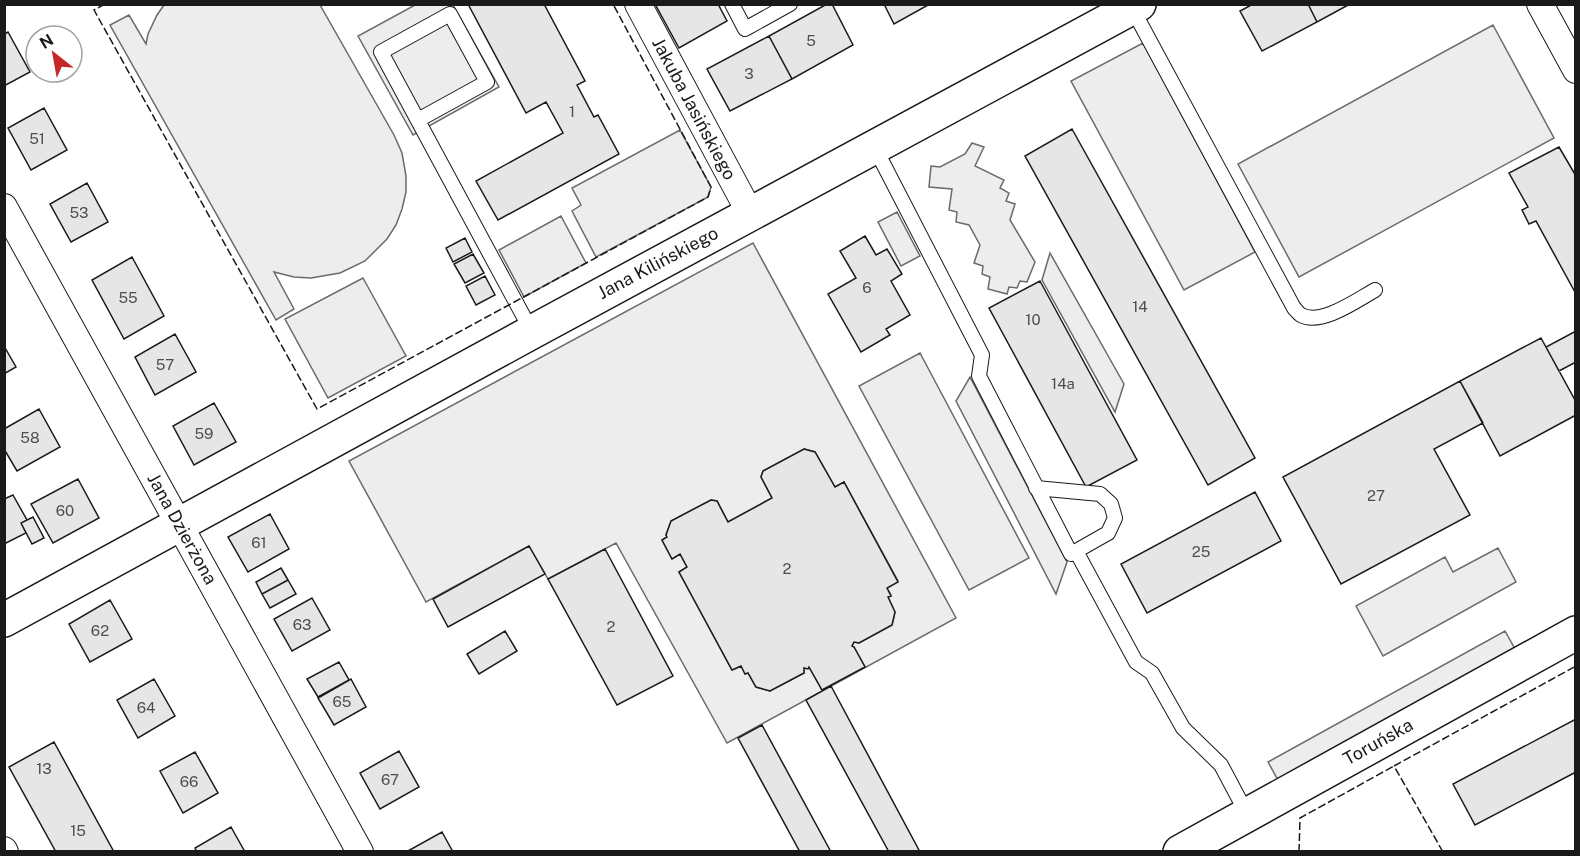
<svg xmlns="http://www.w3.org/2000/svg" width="1580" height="856" viewBox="0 0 1580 856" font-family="'Public Sans',sans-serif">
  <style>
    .built { fill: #ededed; stroke: #6a6a6a; stroke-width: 1.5; fill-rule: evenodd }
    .building { fill: #e6e6e6; stroke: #1a1a1a; stroke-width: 1.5 }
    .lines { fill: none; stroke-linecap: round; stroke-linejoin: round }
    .lane-casing { stroke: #1a1a1a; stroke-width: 16 }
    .street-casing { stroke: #1a1a1a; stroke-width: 28 }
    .secondary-casing { stroke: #1a1a1a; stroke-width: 36 }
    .lane { stroke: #fff; stroke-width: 14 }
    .street { stroke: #fff; stroke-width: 26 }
    .secondary { stroke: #fff; stroke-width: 33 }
    .fence { stroke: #1a1a1a; stroke-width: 1.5; stroke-dasharray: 8 3; stroke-linecap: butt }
    .labels { text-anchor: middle; stroke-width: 4.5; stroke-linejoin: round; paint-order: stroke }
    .number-label { font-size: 15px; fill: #4d4d4d }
    .street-label { font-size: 18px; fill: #1a1a1a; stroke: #fff }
  </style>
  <rect width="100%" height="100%" fill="#fff"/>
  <path class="built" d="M 164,5 L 320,5 L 394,135 L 402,153 L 406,176 L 406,192 L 402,209 L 396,225 L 387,239 L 365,261 L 340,273 L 311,278 L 294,277 L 274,272 L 294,309 L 276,320 L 110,25 L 129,15 L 146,44 L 148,34 L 157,15 Z
    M 415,5 L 453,5 L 499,87 L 413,135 L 358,36 Z
    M 1493,25 L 1554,138 L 1299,277 L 1238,164 Z
    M 1143,43 L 1255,252 L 1184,290 L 1071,81 Z
    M 680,130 L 711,187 L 708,197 L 596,257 L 572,211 L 581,205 L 572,188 Z
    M 972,143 L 984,147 L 975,166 L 1004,180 L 1000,188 L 1009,193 L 1006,201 L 1015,204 L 1010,220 L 1035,262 L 1027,282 L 1020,281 L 1017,288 L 1009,287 L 1007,294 L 988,289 L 990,277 L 982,274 L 983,266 L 974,263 L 980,245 L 969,225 L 956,222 L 957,212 L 949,210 L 952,189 L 929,187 L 931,166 L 940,167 L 965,154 Z
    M 897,212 L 920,256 L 901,266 L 878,222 Z
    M 561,216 L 586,263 L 524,297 L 499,250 Z
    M 753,243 L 956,618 L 727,743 L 616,543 L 548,579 L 529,546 L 426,602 L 349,461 ZM 804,449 L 815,452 L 835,487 L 844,482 L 898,581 L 887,588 L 891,595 L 888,597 L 895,612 L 892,625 L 859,643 L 854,642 L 852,646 L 854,647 L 865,667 L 822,690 L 809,667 L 804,668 L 804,673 L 770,691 L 756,687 L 748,673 L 741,666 L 732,670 L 679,572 L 687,567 L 680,554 L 672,559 L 662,540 L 667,537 L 666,535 L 671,521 L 711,500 L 717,501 L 728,522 L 772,498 L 761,477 L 763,471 Z
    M 1050,253 L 1124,384 L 1115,412 L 1042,280 Z
    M 363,278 L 406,356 L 328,398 L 285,319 Z
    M 920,353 L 1029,558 L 969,590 L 859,386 Z
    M 970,377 L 1067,562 L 1056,594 L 956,401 Z
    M 1498,548 L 1516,582 L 1383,656 L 1356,606 L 1445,557 L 1453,572 Z
    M 1505,631 L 1515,649 L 1278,780 L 1268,762 Z"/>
  <path class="building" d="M 468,4 L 544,4 L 585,81 L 577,85 L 594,117 L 598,115 L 619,154 L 498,220 L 476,181 L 563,133 L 546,102 L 526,113 Z
    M 655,4 L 718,4 L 727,21 L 679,48 Z
    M 827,4 L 832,4 L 853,45 L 792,79 L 769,36 Z
    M 884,4 L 930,4 L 894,24 Z
    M 1253,4 L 1308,4 L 1317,22 L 1262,51 L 1240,11 Z
    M 1308,4 L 1350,4 L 1317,22 Z
    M 8,32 L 30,72 L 4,86 L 4,34 Z
    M 769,36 L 792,79 L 730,111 L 707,69 Z
    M 44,108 L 67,150 L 31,170 L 8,128 Z
    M 1072,129 L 1255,458 L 1208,485 L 1025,156 Z
    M 1559,147 L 1576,176 L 1576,294 L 1536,221 L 1529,224 L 1522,210 L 1528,207 L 1509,173 Z
    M 87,183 L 108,222 L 71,242 L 50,204 Z
    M 865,236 L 876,255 L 887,249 L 902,274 L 891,281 L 910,315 L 886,329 L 890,335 L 861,352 L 828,294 L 856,278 L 840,251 Z
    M 465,238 L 472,252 L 453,262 L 446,248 Z
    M 473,254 L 484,273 L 465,283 L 454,264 Z
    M 132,257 L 164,316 L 124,339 L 92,280 Z
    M 485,276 L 495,295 L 476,305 L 466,286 Z
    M 1040,281 L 1137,460 L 1086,487 L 989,308 Z
    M 1576,331 L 1576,362 L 1559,371 L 1546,347 Z
    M 175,334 L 196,372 L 155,395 L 135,357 Z
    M 1541,338 L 1576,402 L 1576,415 L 1500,456 L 1460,381 Z
    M 4,346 L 16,367 L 4,374 Z
    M 1460,381 L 1483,423 L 1434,449 L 1470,515 L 1341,584 L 1283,477 Z
    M 214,403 L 236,442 L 194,465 L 173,426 Z
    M 39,409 L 60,447 L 17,471 L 4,449 L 4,429 Z
    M 804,449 L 815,452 L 835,487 L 844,482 L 898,582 L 887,588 L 891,596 L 888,597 L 895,612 L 892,625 L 859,643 L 854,642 L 852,646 L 854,647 L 865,667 L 822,690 L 809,667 L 808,669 L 804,668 L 804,673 L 770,691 L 756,687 L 748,673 L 745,674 L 741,666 L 732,670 L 679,572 L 687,567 L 680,554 L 672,559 L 662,540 L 667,537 L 666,535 L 671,521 L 711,500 L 717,501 L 728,522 L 772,498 L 761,477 L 763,471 Z
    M 78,479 L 99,518 L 53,543 L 31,504 Z
    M 1255,492 L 1281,541 L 1147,613 L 1121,564 Z
    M 13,495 L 27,520 L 21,523 L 26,533 L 4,544 L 4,499 Z
    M 270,514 L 289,549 L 248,572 L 228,537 Z
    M 33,517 L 44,538 L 32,544 L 21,523 Z
    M 529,546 L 545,574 L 448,627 L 433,599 Z
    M 605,549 L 673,676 L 617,705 L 548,579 Z
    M 281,568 L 288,580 L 262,594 L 256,582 Z
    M 288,580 L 296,594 L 270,608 L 262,594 Z
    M 312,598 L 330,630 L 292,651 L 274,619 Z
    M 110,600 L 132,639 L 90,662 L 69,624 Z
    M 505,631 L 517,651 L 479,674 L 467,654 Z
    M 339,662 L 349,680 L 318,697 L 307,679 Z
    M 154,679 L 175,716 L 138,738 L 117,700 Z
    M 351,679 L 366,707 L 334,725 L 318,698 Z
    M 831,686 L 920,852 L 889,852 L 806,700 Z
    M 1576,719 L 1576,772 L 1475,825 L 1453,784 Z
    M 762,725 L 831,852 L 800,852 L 738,738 Z
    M 54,742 L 114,852 L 56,852 L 9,767 Z
    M 399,751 L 419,787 L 380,809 L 360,773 Z
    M 195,752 L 218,793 L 183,813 L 160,771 Z
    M 231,827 L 245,852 L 197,852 L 195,848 Z
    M 442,832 L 453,852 L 406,852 Z"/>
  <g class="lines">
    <defs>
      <path id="lane" d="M 732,4 L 745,29 L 790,4
        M 1132,8 L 1294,308 C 1296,310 1299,314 1301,315 C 1321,326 1357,300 1375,290
        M 418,120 L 487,82 L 450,14 L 381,52 L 532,332
        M 874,146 L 982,355 L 979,376 L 1071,554 L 1108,533 L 1115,518 L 1111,504 L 1100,494 L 1036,488
        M 1076,551 L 1136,662 L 1152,673 L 1183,728 L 1221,765 L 1247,814"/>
      <path id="street" d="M 638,4 L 750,213
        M 1540,4 L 1576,70
        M 4,207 L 360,852
        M 4,850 L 5,852"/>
      <path id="secondary" d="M 4,620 L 532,332 L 1139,4
        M 1180,852 L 1576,633"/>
    </defs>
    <use href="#lane" class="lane-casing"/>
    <use href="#street" class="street-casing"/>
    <use href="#secondary" class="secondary-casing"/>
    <use href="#lane" class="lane"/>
    <use href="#street" class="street"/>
    <use href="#secondary" class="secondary"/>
    <path class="fence" d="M 105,4 L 94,10 L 317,409 L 708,197 L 711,187 L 613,4
      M 1299,852 L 1300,818 L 1394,766
      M 1443,852 L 1394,766 L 1576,666"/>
  </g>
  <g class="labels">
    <g class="number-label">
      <text x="811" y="46">5</text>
      <text x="749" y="79">3</text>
      <text x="572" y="117">1</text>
      <text x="37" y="144">51</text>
      <text x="79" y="218">53</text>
      <text x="867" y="293">6</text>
      <text x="128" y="303">55</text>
      <text x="1140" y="312">14</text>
      <text x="1033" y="325">10</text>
      <text x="165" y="370">57</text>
      <text x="1063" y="389">14a</text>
      <text x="204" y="439">59</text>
      <text x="30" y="443">58</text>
      <text x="1376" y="501">27</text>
      <text x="65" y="516">60</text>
      <text x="259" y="548">61</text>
      <text x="1201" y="557">25</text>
      <text x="787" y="574">2</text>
      <text x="302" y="630">63</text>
      <text x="611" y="632">2</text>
      <text x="100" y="636">62</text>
      <text x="342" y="707">65</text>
      <text x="146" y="713">64</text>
      <text x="44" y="774">13</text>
      <text x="390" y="785">67</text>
      <text x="189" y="787">66</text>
      <text x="78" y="836">15</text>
    </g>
    <g class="street-label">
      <text transform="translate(694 109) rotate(62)" y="6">Jakuba Jasińskiego</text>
      <text transform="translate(658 263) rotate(-28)" y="6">Jana Kilińskiego</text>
      <text transform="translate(182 529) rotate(61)" y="6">Jana Dzierżona</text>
      <text transform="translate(1378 742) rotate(-29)" y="6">Toruńska</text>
    </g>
  </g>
  <rect width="1580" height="856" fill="none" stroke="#1a1a1a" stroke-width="12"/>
  <g transform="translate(54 54) rotate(329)"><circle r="28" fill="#ffffff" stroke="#a3a3a3" stroke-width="1.5"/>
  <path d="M0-4.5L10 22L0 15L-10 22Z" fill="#c62828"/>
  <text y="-9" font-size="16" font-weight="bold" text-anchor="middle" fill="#1a1a1a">N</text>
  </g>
</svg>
